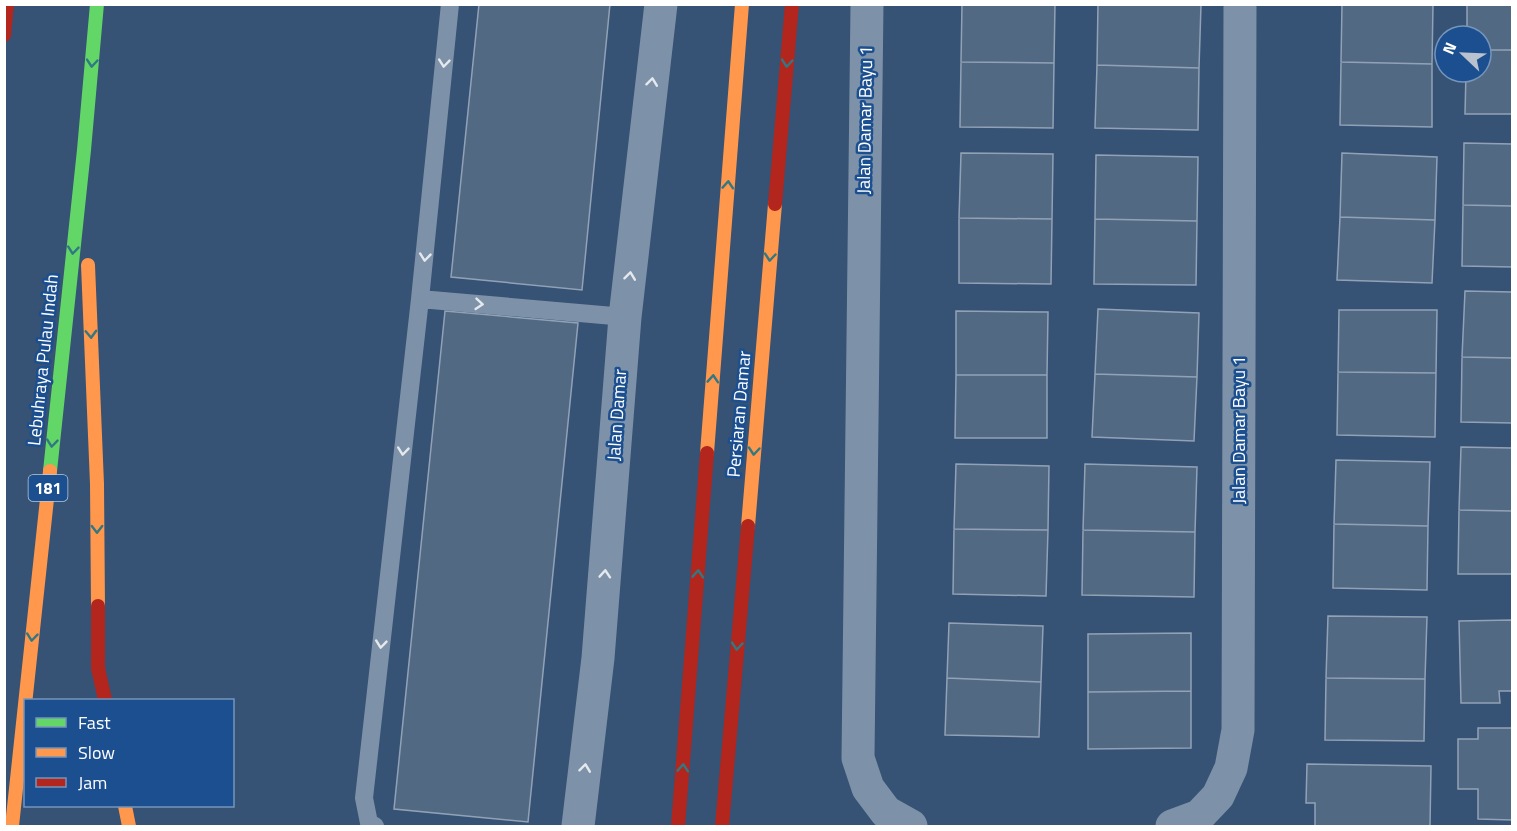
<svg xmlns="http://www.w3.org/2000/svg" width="1517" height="831" viewBox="0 0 1517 831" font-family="'Titillium Web',sans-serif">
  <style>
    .building { fill: #526984; stroke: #92a2b6; stroke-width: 1.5 }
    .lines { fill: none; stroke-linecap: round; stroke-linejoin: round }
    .lane { stroke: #7d92a8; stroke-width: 18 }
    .street { stroke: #7d92a8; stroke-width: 33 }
    .fast { stroke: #63d668; stroke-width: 14 }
    .slow { stroke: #ff974d; stroke-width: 14 }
    .jam { stroke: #b3261e; stroke-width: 14 }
    .oneway { stroke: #317883 }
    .oneway2 { stroke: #e5e9ee }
    .labels { text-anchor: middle; stroke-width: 5; stroke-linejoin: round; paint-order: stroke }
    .shield { fill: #1b4f8f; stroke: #bbcadd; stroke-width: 1.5 }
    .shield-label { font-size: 16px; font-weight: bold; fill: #fff }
    .street-label { font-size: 18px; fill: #fff; stroke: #1b4f8f }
  </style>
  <rect width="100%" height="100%" fill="#365274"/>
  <path class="building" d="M 479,4 L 610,4 L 582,290 L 451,277 Z
    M 962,4 L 1055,4 L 1054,63 L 961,62 Z
    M 1098,4 L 1201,5 L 1199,68 L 1097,65 Z
    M 1342,4 L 1433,4 L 1432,64 L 1341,62 Z
    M 1467,4 L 1512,4 L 1512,50 L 1481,50 L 1481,36 L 1467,36 Z
    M 1481,50 L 1512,50 L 1512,114 L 1465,114 L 1466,72 L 1481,72 Z
    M 961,62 L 1054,63 L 1053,128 L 960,127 Z
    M 1341,62 L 1432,64 L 1432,127 L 1340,125 Z
    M 1097,65 L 1199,68 L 1198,130 L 1095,128 Z
    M 1464,143 L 1512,144 L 1512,206 L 1463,205 Z
    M 961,153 L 1053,154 L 1052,219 L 959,218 Z
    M 1342,153 L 1437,157 L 1435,220 L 1340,217 Z
    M 1096,155 L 1198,157 L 1197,221 L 1095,219 Z
    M 1463,205 L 1512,206 L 1512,267 L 1462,266 Z
    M 1340,217 L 1435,220 L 1432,283 L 1337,280 Z
    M 959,218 L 1052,219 L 1051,284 L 959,283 Z
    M 1095,219 L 1197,221 L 1196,285 L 1094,284 Z
    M 1465,291 L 1512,292 L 1512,358 L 1462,357 Z
    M 1098,309 L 1199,313 L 1197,377 L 1095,374 Z
    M 1339,310 L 1437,310 L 1436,373 L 1338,372 Z
    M 445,311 L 578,323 L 528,822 L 394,809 Z
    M 956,311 L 1048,312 L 1047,375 L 956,375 Z
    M 1462,357 L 1512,358 L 1512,423 L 1461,422 Z
    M 1338,372 L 1436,373 L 1435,437 L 1337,435 Z
    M 1095,374 L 1197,377 L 1194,441 L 1092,437 Z
    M 956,375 L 1047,375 L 1047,438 L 955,438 Z
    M 1461,447 L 1512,448 L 1512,511 L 1459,510 Z
    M 1336,460 L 1430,462 L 1428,526 L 1334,524 Z
    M 956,464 L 1049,466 L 1048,530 L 954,529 Z
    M 1085,464 L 1197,467 L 1195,532 L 1083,530 Z
    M 1459,510 L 1512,511 L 1512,574 L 1458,574 Z
    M 1334,524 L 1428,526 L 1427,590 L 1333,588 Z
    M 954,529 L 1048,530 L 1046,596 L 953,594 Z
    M 1083,530 L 1195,532 L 1194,597 L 1082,595 Z
    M 1328,616 L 1427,617 L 1425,679 L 1326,678 Z
    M 1512,620 L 1512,691 L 1499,691 L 1500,703 L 1461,703 L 1459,621 Z
    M 949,623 L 1043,626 L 1041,682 L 947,678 Z
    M 1191,633 L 1191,691 L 1088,692 L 1088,634 Z
    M 947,678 L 1041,682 L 1039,737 L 945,735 Z
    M 1326,678 L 1425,679 L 1424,741 L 1325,740 Z
    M 1191,691 L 1191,748 L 1088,749 L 1088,692 Z
    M 1478,728 L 1512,728 L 1512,820 L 1478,819 L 1478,789 L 1458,789 L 1458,739 L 1478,739 Z
    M 1307,764 L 1431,766 L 1430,826 L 1315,826 L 1315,803 L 1306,803 Z"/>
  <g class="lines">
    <path class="lane" d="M 420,299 L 625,317
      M 375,826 L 369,823 L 364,798 L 420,299 L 450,4"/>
    <path class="street" d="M 867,4 L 858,758 L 868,788 L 886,812 L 911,826
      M 578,826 L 598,658 L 625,317 L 661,4
      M 1172,826 L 1199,816 L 1218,796 L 1231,768 L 1238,730 L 1240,4"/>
    <path class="fast" d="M 50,471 L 84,150 L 97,4"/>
    <path class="slow" d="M 88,265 L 97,484 L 98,606
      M 707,453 L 742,4
      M 748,526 L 775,204
      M 125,806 L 129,826
      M 12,826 L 50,471"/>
    <path class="jam" d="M 4,35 L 7,4
      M 775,204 L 792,4
      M 98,606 L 98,668 L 105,700
      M 678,826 L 707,453
      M 722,826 L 748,526"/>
  </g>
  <defs><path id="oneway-chevron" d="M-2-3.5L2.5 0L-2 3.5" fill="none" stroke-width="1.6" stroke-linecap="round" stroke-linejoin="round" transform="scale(1.5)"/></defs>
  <g class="oneway">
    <use href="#oneway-chevron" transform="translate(92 63) rotate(95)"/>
    <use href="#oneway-chevron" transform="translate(787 63) rotate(95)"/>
    <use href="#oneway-chevron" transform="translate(728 185) rotate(-86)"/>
    <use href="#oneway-chevron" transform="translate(73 250) rotate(96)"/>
    <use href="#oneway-chevron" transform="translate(770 257) rotate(95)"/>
    <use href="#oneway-chevron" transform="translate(91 334) rotate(88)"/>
    <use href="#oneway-chevron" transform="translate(713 379) rotate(-86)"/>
    <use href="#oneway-chevron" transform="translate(52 443) rotate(96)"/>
    <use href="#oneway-chevron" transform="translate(754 451) rotate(95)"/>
    <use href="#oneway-chevron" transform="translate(97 529) rotate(90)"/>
    <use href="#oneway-chevron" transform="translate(698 574) rotate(-86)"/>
    <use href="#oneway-chevron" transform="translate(32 637) rotate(96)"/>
    <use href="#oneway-chevron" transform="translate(737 646) rotate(95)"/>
    <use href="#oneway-chevron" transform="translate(683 768) rotate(-86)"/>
  </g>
  <g class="oneway2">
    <use href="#oneway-chevron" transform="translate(444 63) rotate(96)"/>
    <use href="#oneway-chevron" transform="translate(652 82) rotate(-83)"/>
    <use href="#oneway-chevron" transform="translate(425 257) rotate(96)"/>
    <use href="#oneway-chevron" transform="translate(630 276) rotate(-83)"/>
    <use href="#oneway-chevron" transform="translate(479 304) rotate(5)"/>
    <use href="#oneway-chevron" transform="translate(403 451) rotate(96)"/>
    <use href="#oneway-chevron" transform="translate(605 574) rotate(-86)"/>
    <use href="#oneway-chevron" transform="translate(381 644) rotate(96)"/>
    <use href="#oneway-chevron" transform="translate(585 768) rotate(-83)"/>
  </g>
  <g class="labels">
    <rect class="shield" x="28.5" y="475" width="39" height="26" rx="4.5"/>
    <g class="shield-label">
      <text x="48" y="494">181</text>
    </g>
    <g class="street-label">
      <text transform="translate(865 120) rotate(-89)" y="6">Jalan Damar Bayu 1</text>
      <text transform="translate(43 360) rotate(-84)" y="6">Lebuhraya Pulau Indah</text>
      <text transform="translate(739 414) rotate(-85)" y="6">Persiaran Damar</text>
      <text transform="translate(617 415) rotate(-86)" y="6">Jalan Damar</text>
      <text transform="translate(1239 430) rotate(-90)" y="6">Jalan Damar Bayu 1</text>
    </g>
  </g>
  <rect width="1517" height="831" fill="none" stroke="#ffffff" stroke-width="12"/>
  <rect x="24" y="699" width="210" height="108" fill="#1b4f8f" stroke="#7695bc" stroke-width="1.5"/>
  <rect x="36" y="718" width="30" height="9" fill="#63d668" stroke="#7695bc" stroke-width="1.5"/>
  <text x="78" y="729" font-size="18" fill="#ffffff">Fast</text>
  <rect x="36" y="748" width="30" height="9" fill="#ff974d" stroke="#7695bc" stroke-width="1.5"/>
  <text x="78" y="759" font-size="18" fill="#ffffff">Slow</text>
  <rect x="36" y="778" width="30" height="9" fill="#b3261e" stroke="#7695bc" stroke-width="1.5"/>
  <text x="78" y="789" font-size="18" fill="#ffffff">Jam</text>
  <g transform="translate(1463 54) rotate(293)"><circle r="28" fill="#1b4f8f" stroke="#7695bc" stroke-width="1.5"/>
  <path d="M0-4.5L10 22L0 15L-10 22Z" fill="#b9c2ce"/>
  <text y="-9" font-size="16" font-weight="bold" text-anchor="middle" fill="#ffffff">N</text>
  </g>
</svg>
